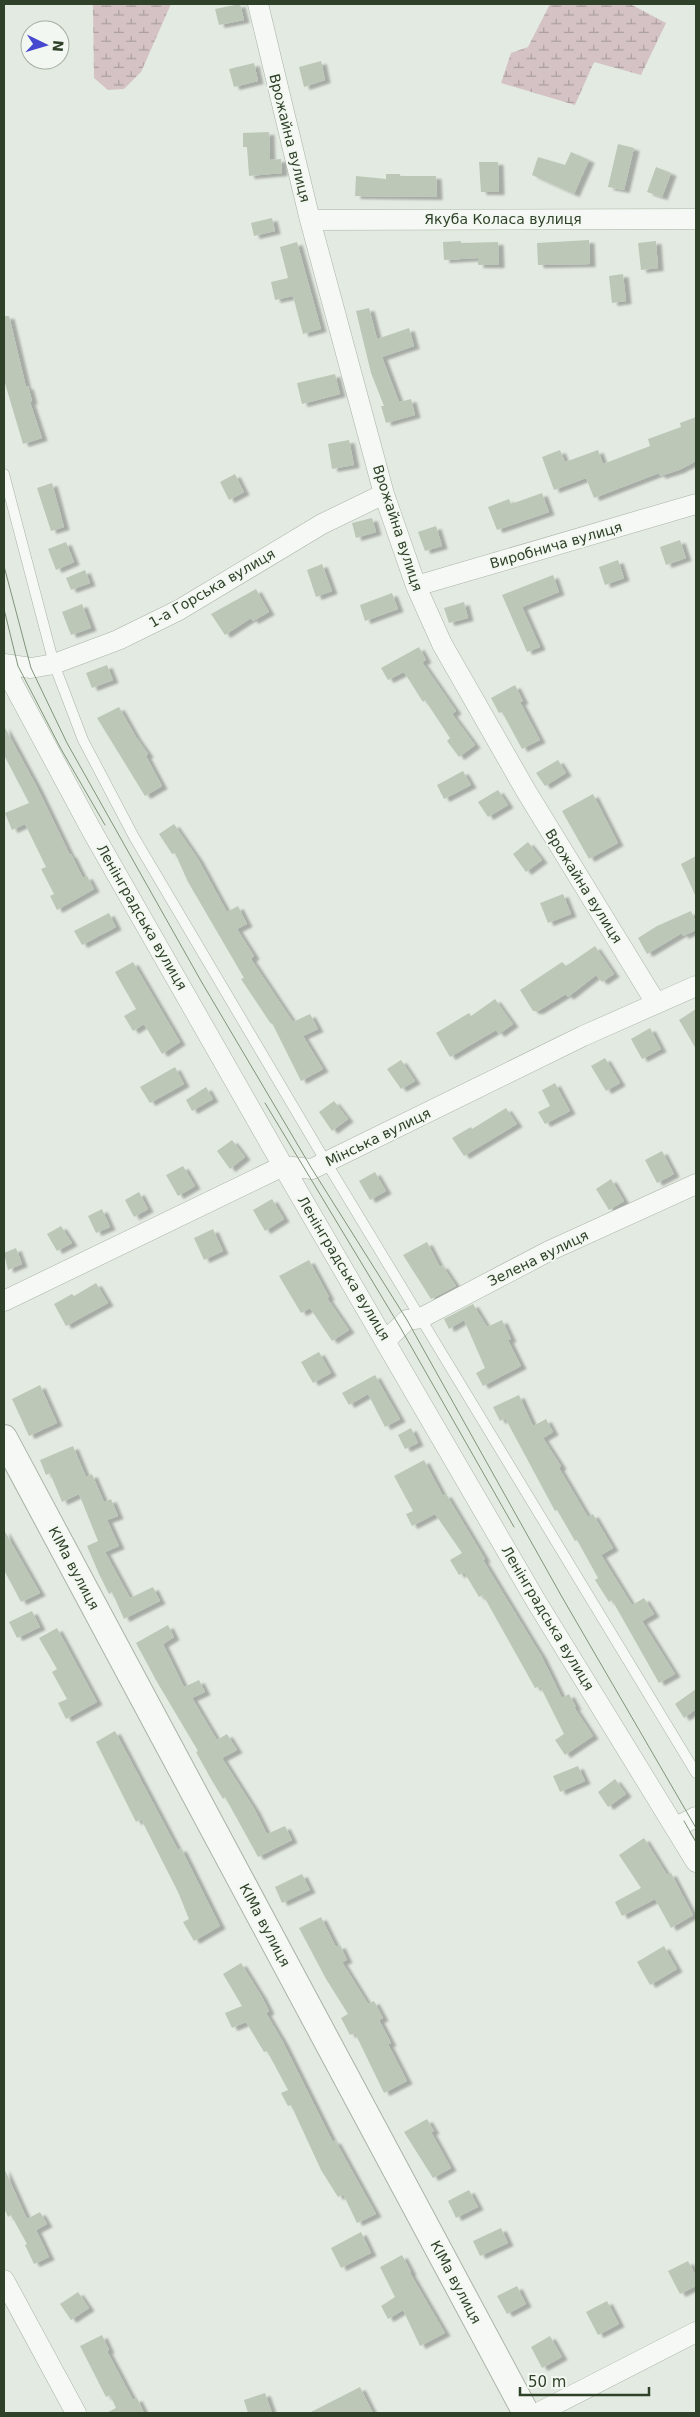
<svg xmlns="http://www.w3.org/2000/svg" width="700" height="2417" viewBox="0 0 700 2417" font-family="'DejaVu Sans',sans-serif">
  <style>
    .wetland { fill: url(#wetland-marsh) }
    .building { fill: #bcc7b8; filter: url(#shadow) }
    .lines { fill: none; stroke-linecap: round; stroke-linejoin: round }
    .service-casing { stroke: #a9b4a6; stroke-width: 11 }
    .minor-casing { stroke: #a9b4a6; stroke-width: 21 }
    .tertiary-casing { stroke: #a9b4a6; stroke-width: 28 }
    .service { stroke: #f5f8f4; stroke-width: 10 }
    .minor { stroke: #f5f8f4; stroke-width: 20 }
    .tertiary { stroke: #f5f8f4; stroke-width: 26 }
    .tram { stroke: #80947a; stroke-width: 1 }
    .labels { text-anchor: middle; stroke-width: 4; stroke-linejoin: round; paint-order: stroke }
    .street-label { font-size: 14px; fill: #2f4229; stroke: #f3f7f1 }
  </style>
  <defs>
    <pattern id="wetland-marsh" width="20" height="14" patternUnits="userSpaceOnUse" patternTransform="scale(1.25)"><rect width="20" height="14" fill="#d4c2c4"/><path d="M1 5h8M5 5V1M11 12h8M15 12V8" fill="none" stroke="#ac9f9f"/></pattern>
    <filter id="shadow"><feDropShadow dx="5.5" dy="3" stdDeviation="1" flood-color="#0004"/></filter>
  </defs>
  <rect width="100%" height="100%" fill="#e3eae1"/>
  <path class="wetland" d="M 93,4 L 171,4 L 141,72 L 124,89 L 108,90 L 94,78 Z
    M 550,4 L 630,4 L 666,23 L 641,75 L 594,62 L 575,105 L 501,83 L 511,53 L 528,47 Z"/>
  <path class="building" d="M 240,4 L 244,20 L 219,25 L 215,9 Z
    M 321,61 L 325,80 L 304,87 L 299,67 Z
    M 254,63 L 258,81 L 234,87 L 229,69 Z
    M 269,132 L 270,160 L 281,159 L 282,173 L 249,176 L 247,147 L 243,147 L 243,133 Z
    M 618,144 L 634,148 L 624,190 L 608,187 Z
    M 571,152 L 589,160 L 574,194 L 532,175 L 538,157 L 565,165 Z
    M 479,162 L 498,162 L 499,192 L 481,192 Z
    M 656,167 L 671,173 L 662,197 L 647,192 Z
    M 386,174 L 400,174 L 400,176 L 436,176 L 437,197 L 355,196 L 356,176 L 386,179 Z
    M 272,218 L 275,231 L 254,236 L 251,223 Z
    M 589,240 L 590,264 L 538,265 L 537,243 Z
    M 461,241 L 461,243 L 498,242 L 499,265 L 478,265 L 478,258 L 444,260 L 443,242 Z
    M 656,241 L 658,268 L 641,270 L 638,243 Z
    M 297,242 L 321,329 L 303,334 L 293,296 L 275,300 L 271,282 L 288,278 L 280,247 Z
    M 623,274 L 626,301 L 612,303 L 609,276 Z
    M 369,308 L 377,339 L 409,328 L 414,346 L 382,357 L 399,402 L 411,399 L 415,415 L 386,423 L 381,406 L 384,406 L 371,373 L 356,311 Z
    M 4,316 L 9,316 L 26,387 L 28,386 L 32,401 L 30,402 L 42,438 L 23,444 L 4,380 Z
    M 335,374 L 340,394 L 302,404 L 297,383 Z
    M 696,417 L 696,461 L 679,470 L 660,476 L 659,473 L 594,498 L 586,478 L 554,490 L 542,457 L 560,450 L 565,462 L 598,450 L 603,464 L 650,446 L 648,439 L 681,427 L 680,423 Z
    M 349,440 L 354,465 L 332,469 L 328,444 Z
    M 235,474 L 244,492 L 229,500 L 220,482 Z
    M 52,483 L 64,527 L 51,531 L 37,488 Z
    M 542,493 L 549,512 L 497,530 L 488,507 L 509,499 L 511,504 Z
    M 372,518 L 376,532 L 356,538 L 352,523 Z
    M 436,526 L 442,546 L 425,551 L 418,532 Z
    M 680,540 L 686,558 L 666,565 L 660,547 Z
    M 66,542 L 74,562 L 56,570 L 48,549 Z
    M 618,560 L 624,578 L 605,585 L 599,567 Z
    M 322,564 L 332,591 L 316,597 L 307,570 Z
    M 85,570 L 90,583 L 71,590 L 66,578 Z
    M 553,575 L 559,592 L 522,607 L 540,647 L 527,652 L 502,595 Z
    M 256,589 L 269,612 L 253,621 L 251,618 L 225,635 L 211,614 Z
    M 392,593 L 398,609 L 365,621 L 360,605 Z
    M 464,602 L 468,618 L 449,623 L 444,608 Z
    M 82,604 L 91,628 L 71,635 L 62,612 Z
    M 419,647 L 426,660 L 422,662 L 456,711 L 452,714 L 475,745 L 459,757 L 447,741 L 450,738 L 425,700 L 423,702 L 404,672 L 388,680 L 381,668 Z
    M 107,665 L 113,680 L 92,688 L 86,673 Z
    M 515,685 L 523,701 L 520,702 L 540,740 L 522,749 L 502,712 L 499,713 L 491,698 Z
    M 119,707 L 136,737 L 148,754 L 146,756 L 162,786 L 145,796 L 97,718 Z
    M 4,726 L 37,787 L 70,855 L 71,854 L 83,878 L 87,876 L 94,889 L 57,910 L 50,896 L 54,894 L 41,869 L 46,867 L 25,824 L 12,830 L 5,813 L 29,803 L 4,755 Z
    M 558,760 L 566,773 L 545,786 L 536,773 Z
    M 463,771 L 471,785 L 444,799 L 437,785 Z
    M 498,790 L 508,805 L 488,817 L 478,802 Z
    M 593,794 L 618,843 L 589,859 L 562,811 Z
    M 174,824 L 198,859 L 227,912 L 238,906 L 247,924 L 237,929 L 254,956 L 251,959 L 293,1022 L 310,1014 L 318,1029 L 303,1036 L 323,1069 L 301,1081 L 272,1023 L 271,1024 L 241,979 L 244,978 L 188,882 L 175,853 L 172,854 L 159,834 Z
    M 528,842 L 542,860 L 526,872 L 513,854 Z
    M 696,856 L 696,897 L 681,864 Z
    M 563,894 L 571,914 L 548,923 L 540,903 Z
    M 691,911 L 696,923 L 696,930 L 683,936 L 682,933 L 647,954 L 638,938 L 657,926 Z
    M 109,913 L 116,927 L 82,945 L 74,931 Z
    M 595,946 L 614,974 L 602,982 L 596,975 L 568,997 L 566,994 L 538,1011 L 533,1011 L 520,990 L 562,962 L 566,966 Z
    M 133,962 L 180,1042 L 162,1054 L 144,1024 L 133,1031 L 124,1016 L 136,1009 L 115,972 Z
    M 495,999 L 513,1024 L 499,1034 L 496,1030 L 450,1057 L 436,1033 L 469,1013 L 471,1016 Z
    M 696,1009 L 696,1049 L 679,1020 Z
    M 650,1028 L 661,1049 L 642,1059 L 631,1039 Z
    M 605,1058 L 620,1083 L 606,1091 L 591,1066 Z
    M 401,1060 L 415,1081 L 401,1089 L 387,1069 Z
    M 175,1067 L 184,1084 L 150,1103 L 140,1087 Z
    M 555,1083 L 570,1111 L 545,1124 L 538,1112 L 550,1106 L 542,1090 Z
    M 206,1087 L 213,1099 L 192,1111 L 186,1100 Z
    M 334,1101 L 348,1119 L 332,1131 L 319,1112 Z
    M 506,1108 L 517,1124 L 464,1156 L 452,1138 L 471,1127 L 472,1129 Z
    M 232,1140 L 245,1157 L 230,1169 L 217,1151 Z
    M 662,1151 L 674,1174 L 657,1183 L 645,1160 Z
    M 183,1166 L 195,1186 L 178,1196 L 166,1175 Z
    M 375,1172 L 386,1191 L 370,1200 L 359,1181 Z
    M 611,1179 L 624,1201 L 609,1210 L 596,1189 Z
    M 139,1192 L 148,1209 L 134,1217 L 125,1200 Z
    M 272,1199 L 284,1219 L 265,1231 L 253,1210 Z
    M 102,1209 L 110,1227 L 96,1233 L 88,1216 Z
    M 61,1226 L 72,1243 L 57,1251 L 47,1234 Z
    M 213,1229 L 223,1251 L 204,1260 L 194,1238 Z
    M 427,1242 L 440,1267 L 442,1265 L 456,1286 L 431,1299 L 403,1255 Z
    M 16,1248 L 22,1264 L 8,1270 L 4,1253 Z
    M 309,1260 L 329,1297 L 327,1298 L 349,1330 L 332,1341 L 310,1308 L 301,1313 L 279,1276 Z
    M 96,1283 L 108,1303 L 66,1326 L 54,1304 L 72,1294 L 74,1296 Z
    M 473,1304 L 487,1327 L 502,1320 L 511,1339 L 508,1340 L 521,1366 L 483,1386 L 476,1373 L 485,1368 L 464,1320 L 449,1329 L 444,1319 Z
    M 319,1352 L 331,1373 L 313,1383 L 301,1362 Z
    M 375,1375 L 400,1419 L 385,1427 L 368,1394 L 349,1405 L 342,1393 Z
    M 40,1385 L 57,1423 L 29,1436 L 12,1399 Z
    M 519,1395 L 533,1426 L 546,1419 L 553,1432 L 543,1438 L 561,1466 L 559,1468 L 588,1517 L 593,1514 L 613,1548 L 601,1555 L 632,1605 L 644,1598 L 654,1614 L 642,1621 L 675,1674 L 659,1683 L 612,1600 L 609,1602 L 595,1580 L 598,1578 L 577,1540 L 575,1541 L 557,1510 L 555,1511 L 505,1418 L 500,1421 L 493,1407 Z
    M 411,1428 L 418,1443 L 405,1449 L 398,1435 Z
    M 73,1446 L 86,1477 L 92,1474 L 104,1502 L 111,1499 L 118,1516 L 107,1520 L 119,1546 L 105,1552 L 130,1598 L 153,1587 L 160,1601 L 124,1619 L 112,1592 L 109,1594 L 99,1574 L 87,1546 L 98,1541 L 79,1494 L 62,1502 L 50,1473 L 46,1475 L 40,1460 Z
    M 424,1460 L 443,1496 L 446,1494 L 485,1559 L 483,1560 L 542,1657 L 562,1698 L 569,1694 L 576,1707 L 574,1707 L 593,1736 L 565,1755 L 555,1740 L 564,1734 L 540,1686 L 535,1688 L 483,1595 L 479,1597 L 464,1572 L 459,1575 L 450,1560 L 462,1553 L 435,1514 L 412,1526 L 406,1514 L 413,1511 L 394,1476 Z
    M 4,1530 L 40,1593 L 21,1602 L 4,1570 Z
    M 32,1611 L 40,1627 L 17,1638 L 9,1622 Z
    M 168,1625 L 174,1637 L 163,1644 L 184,1687 L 199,1680 L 205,1692 L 192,1698 L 217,1740 L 227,1734 L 237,1750 L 222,1758 L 255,1810 L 267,1834 L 285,1826 L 292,1840 L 258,1857 L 225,1797 L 223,1799 L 211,1779 L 196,1752 L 198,1751 L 157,1682 L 136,1643 Z
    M 57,1628 L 97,1702 L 66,1719 L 58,1703 L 67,1699 L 52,1672 L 57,1669 L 39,1638 Z
    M 696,1689 L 696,1709 L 684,1718 L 675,1704 Z
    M 115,1731 L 178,1850 L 181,1848 L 220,1926 L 194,1941 L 183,1922 L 189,1919 L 178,1892 L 141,1819 L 136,1822 L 96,1742 Z
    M 578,1766 L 585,1781 L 560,1792 L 553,1776 Z
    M 615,1779 L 626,1794 L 608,1807 L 598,1792 Z
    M 644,1838 L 667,1875 L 671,1873 L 693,1915 L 671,1928 L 655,1899 L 622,1916 L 615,1902 L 641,1888 L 619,1855 Z
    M 302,1874 L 310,1890 L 282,1903 L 275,1887 Z
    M 321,1917 L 336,1947 L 340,1945 L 347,1960 L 342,1962 L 368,2004 L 374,2001 L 383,2018 L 379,2020 L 391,2043 L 388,2044 L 407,2081 L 384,2093 L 355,2033 L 350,2035 L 341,2018 L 348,2014 L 326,1979 L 299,1928 Z
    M 664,1946 L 677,1969 L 650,1985 L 637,1962 Z
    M 241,1963 L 262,1997 L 269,2011 L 266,2013 L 283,2042 L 333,2142 L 335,2140 L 376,2214 L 357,2223 L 343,2194 L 338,2197 L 321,2170 L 291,2105 L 288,2106 L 281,2093 L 288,2090 L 267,2051 L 264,2052 L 246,2022 L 232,2028 L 225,2013 L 242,2006 L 223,1974 Z
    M 427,2119 L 434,2131 L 431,2132 L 451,2168 L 433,2178 L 404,2132 Z
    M 4,2168 L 27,2219 L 40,2212 L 47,2224 L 36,2230 L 49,2257 L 34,2264 L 25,2245 L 27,2244 L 11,2215 L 8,2217 L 4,2208 Z
    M 469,2190 L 478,2207 L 456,2218 L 448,2201 Z
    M 501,2228 L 508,2243 L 480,2256 L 473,2241 Z
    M 361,2232 L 371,2253 L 341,2268 L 331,2248 Z
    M 402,2255 L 411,2272 L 410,2273 L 445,2333 L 420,2346 L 403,2310 L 388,2319 L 381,2306 L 395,2297 L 380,2267 Z
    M 688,2261 L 696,2276 L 696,2286 L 680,2294 L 668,2271 Z
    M 517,2286 L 526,2304 L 507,2314 L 497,2296 Z
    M 78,2292 L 89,2308 L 71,2320 L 60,2304 Z
    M 607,2301 L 619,2324 L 598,2335 L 586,2312 Z
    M 102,2335 L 109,2350 L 107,2351 L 133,2400 L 137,2398 L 144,2413 L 106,2413 L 116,2408 L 110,2395 L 106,2397 L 80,2346 Z
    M 550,2336 L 562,2357 L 542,2368 L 531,2347 Z
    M 360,2387 L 373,2413 L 309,2413 Z
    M 265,2393 L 272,2413 L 248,2413 L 244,2400 Z"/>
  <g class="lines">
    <defs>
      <path id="service" d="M 4,474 L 54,664 L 83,740 L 134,837 L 326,1162 L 696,1773"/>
      <path id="minor" d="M 258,4 L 310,220 L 384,494 L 416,586 L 442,644 L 526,791 L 656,1003
        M 310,220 L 696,219
        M 416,586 L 696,504
        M 4,664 L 31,668 L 54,664 L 118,640 L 179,610 L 322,524 L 384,494
        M 4,667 L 92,831 L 283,1166 L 536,1601 L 696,1862
        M 4,1301 L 283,1166 L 312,1169 L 583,1036 L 696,986
        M 386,1340 L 407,1320 L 421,1318 L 549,1251 L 696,1184
        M 676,1827 L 696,1817
        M 4,2280 L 76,2413
        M 538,2413 L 696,2332"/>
      <path id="tertiary" d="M 4,1438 L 526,2413"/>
    </defs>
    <use href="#service" class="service-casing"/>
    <use href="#minor" class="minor-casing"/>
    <use href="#tertiary" class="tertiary-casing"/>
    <use href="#service" class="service"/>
    <use href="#minor" class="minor"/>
    <use href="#tertiary" class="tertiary"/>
    <path class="tram" d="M 4,566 L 31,668 L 67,743 L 201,981 L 312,1169 L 407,1320 L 562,1597 L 696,1828
      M 4,609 L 18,666 L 61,749 L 105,825
      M 265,1103 L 400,1327 L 514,1527
      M 684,1821 L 696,1842"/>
  </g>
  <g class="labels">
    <g class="street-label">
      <text transform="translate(290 138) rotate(76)" y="5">Врожайна вулиця</text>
      <text x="503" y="224">Якуба Коласа вулиця</text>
      <text transform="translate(398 528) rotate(72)" y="5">Врожайна вулиця</text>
      <text transform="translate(556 545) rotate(-16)" y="5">Виробнича вулиця</text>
      <text transform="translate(212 588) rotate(-30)" y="5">1-а Горська вулиця</text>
      <text transform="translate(584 886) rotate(58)" y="5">Врожайна вулиця</text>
      <text transform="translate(142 917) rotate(60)" y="5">Ленінградська вулиця</text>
      <text transform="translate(378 1137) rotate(-26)" y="5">Мінська вулиця</text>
      <text transform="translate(538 1258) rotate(-26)" y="5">Зелена вулиця</text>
      <text transform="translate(344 1268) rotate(59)" y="5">Ленінградська вулиця</text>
      <text transform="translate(74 1568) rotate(62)" y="5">КІМа вулиця</text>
      <text transform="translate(548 1618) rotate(59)" y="5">Ленінградська вулиця</text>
      <text transform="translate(265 1925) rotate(62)" y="5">КІМа вулиця</text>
      <text transform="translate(456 2282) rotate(62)" y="5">КІМа вулиця</text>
    </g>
  </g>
  <rect width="700" height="2417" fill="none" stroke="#2f4229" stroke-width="10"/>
  <g transform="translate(45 45) rotate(95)"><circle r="24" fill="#f3f7f1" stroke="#a5afa1"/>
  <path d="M0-4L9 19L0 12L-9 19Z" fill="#4648cf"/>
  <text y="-8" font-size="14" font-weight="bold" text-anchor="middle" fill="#2f4229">N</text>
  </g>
  <path d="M520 2387v8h129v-8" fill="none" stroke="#2f4229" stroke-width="2.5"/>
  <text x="528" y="2387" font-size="15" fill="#2f4229" stroke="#f3f7f1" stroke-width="4" paint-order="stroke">50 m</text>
</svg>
